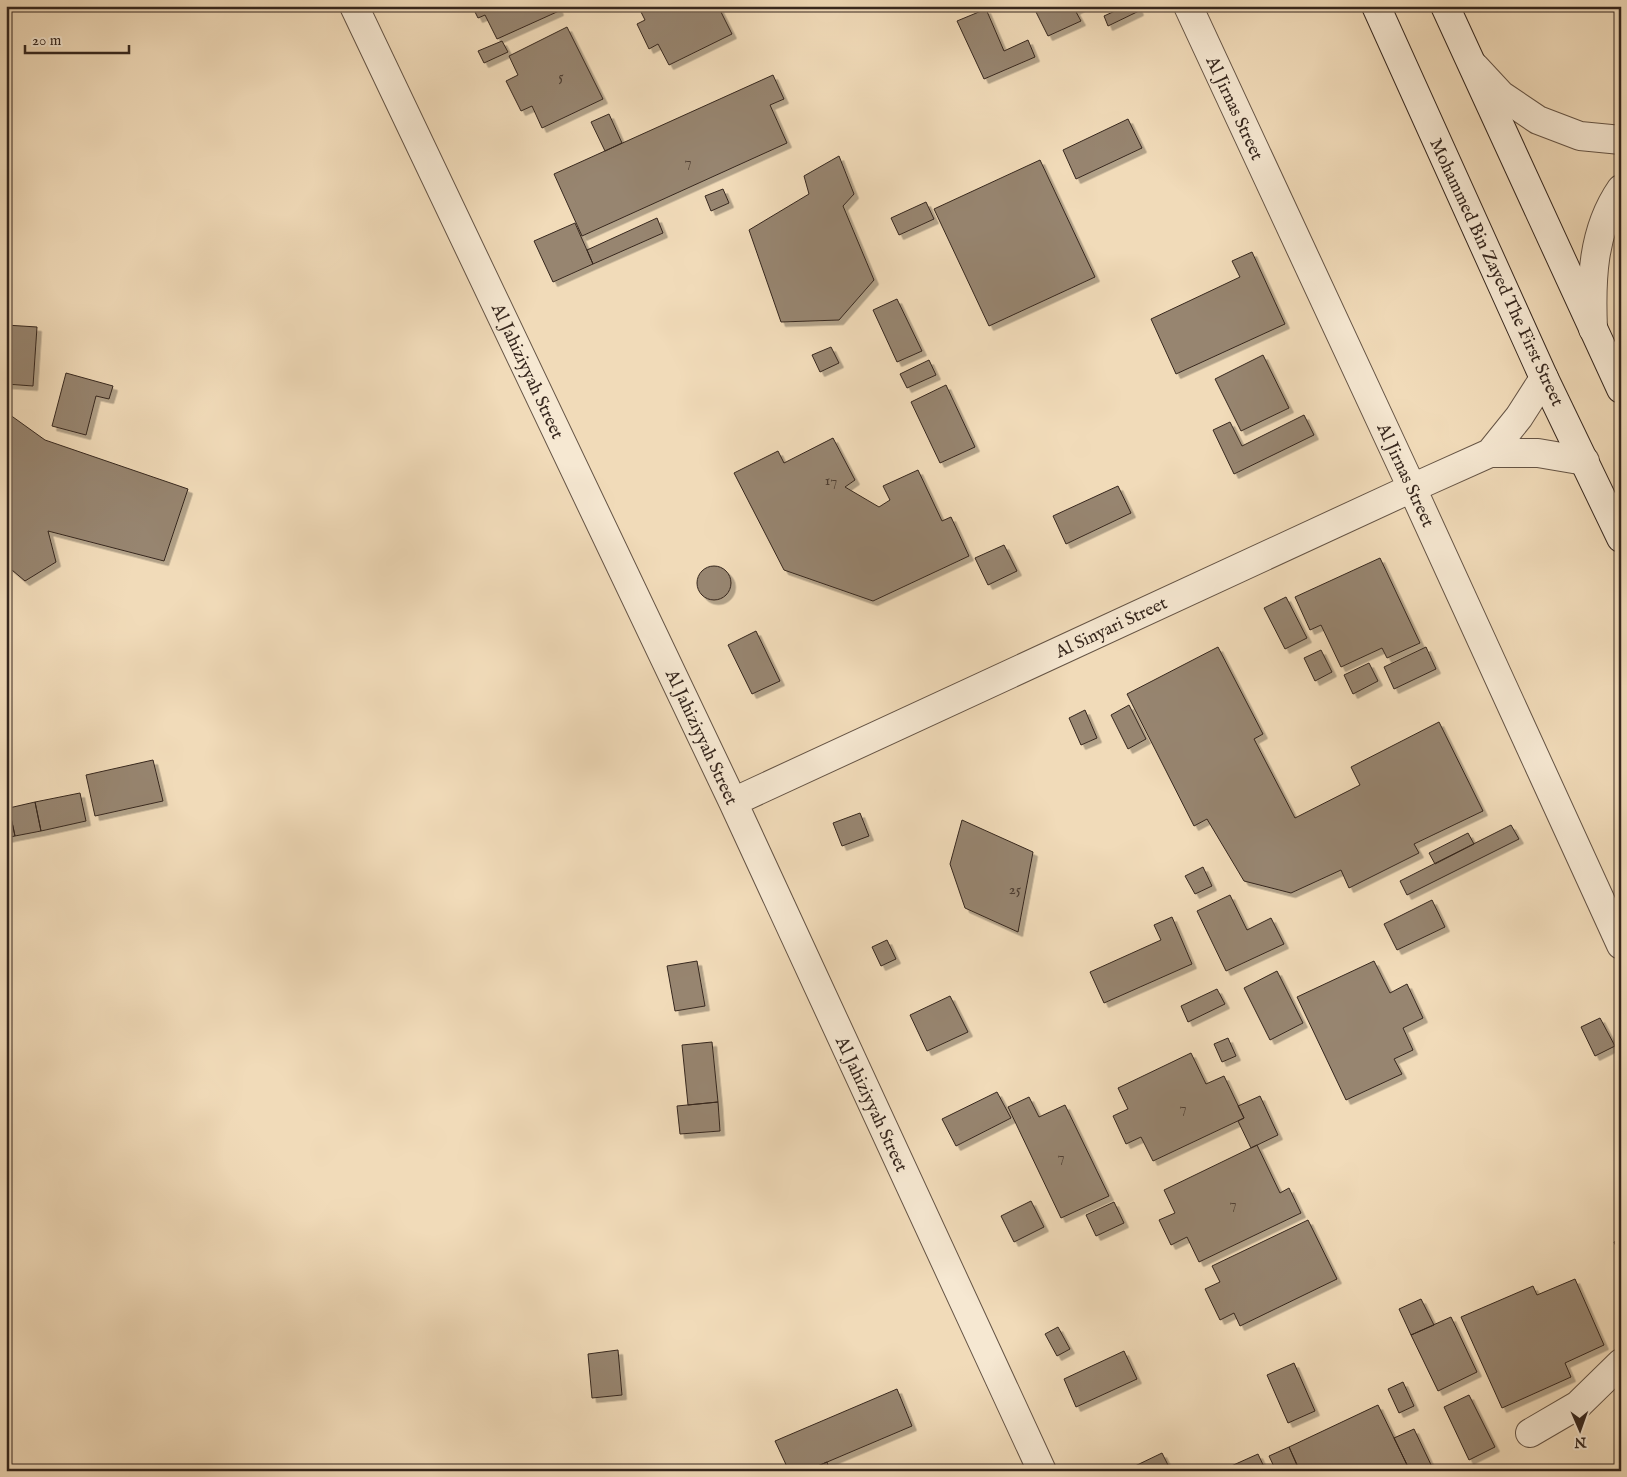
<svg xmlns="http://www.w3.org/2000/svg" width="1627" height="1477" viewBox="0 0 1627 1477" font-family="'IM FELL English',serif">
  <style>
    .building { fill: #97856f; stroke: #36271e; filter: url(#shadow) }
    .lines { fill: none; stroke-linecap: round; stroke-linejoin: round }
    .street-casing { stroke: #655445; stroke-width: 30 }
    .secondary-casing { stroke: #36271e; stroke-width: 30 }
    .street { stroke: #f6e8d2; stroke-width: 28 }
    .secondary { stroke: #f6e8d2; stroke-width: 28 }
    .labels { text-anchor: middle; stroke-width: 4; stroke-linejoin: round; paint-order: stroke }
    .number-label { font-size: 15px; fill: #4e3e32 }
    .street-label { font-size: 18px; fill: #36271e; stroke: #f6e8d2 }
  </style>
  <defs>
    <filter id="shadow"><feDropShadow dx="4.5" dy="4.5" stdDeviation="0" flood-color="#0004"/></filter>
  </defs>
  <rect width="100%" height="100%" fill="#f1dbb9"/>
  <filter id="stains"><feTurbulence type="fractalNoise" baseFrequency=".004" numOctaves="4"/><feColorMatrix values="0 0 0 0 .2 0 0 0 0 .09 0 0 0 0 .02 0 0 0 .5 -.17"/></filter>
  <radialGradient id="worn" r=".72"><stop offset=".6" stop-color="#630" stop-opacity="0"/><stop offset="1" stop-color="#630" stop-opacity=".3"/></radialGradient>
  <path class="building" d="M 472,6 L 557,6 L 559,11 L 497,39 L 485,15 L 478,18 Z
    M 638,6 L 718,6 L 732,34 L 669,65 L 658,44 L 649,49 L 637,24 L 645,20 Z
    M 1033,6 L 1082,6 L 1075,10 L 1081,21 L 1048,36 Z
    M 1126,6 L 1137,6 L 1139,11 L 1108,26 L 1104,16 Z
    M 986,9 L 1004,51 L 1028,40 L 1035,57 L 984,79 L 957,21 Z
    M 567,27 L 603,99 L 542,128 L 532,106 L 521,111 L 506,81 L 518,75 L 509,56 Z
    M 502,41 L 508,52 L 484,63 L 478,51 Z
    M 773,75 L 784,99 L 770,105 L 787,143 L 582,236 L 554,174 Z
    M 609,114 L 622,143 L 605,151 L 591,122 Z
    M 1128,119 L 1142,148 L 1076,179 L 1063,150 Z
    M 839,156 L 854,194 L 843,206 L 874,280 L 839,320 L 781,322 L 749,230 L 809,194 L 804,176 Z
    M 1040,160 L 1095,277 L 989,326 L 934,209 Z
    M 723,189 L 729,203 L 711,211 L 705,196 Z
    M 926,202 L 934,219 L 899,235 L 891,218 Z
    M 657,218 L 663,233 L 593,264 L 587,250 Z
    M 575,223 L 593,264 L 553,282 L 534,241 Z
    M 1252,252 L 1285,324 L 1176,374 L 1151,319 L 1240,277 L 1232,261 Z
    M 897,299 L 922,351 L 897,362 L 873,310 Z
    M 6,325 L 37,327 L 33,386 L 6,384 Z
    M 831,347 L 839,363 L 820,372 L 812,355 Z
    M 1263,355 L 1289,408 L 1241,431 L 1215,379 Z
    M 929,360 L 936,375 L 907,388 L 900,374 Z
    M 66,373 L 113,386 L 109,399 L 96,396 L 86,435 L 52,426 Z
    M 946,385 L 975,447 L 940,463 L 911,402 Z
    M 6,412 L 45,440 L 188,489 L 164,561 L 48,531 L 56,562 L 25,581 L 6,565 Z
    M 1304,415 L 1314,435 L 1234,474 L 1213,430 L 1230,422 L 1242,446 Z
    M 833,438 L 855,480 L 845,487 L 879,507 L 890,500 L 883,486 L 918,470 L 942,521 L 951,517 L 969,556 L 873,601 L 784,570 L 734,473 L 778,451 L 784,463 Z
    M 1118,486 L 1131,513 L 1066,544 L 1053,516 Z
    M 1004,545 L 1017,571 L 988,585 L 975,558 Z
    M 1380,558 L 1420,643 L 1387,658 L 1382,648 L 1341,667 L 1321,625 L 1310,630 L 1295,597 Z
    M697 583a17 17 0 1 1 34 0a17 17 0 1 1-34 0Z
    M 1286,597 L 1307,638 L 1285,649 L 1264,608 Z
    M 756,631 L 780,681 L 752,694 L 728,645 Z
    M 1218,647 L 1263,734 L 1254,739 L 1295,818 L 1360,785 L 1351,767 L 1439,722 L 1483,811 L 1414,844 L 1419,853 L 1349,888 L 1341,870 L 1291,893 L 1244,881 L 1207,819 L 1194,826 L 1127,694 Z
    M 1426,647 L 1436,669 L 1394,689 L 1384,667 Z
    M 1321,650 L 1332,672 L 1315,681 L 1304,658 Z
    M 1369,663 L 1378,681 L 1353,694 L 1344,675 Z
    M 1129,705 L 1146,739 L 1128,749 L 1111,715 Z
    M 1085,710 L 1097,738 L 1081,745 L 1069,718 Z
    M 153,760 L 163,801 L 95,816 L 86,775 Z
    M 80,793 L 86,821 L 41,831 L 35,802 Z
    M 35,802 L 41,831 L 15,836 L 9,808 Z
    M 9,808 L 15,836 L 6,838 L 6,809 Z
    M 860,813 L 869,836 L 842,846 L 833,823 Z
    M 962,820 L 1033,852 L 1018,932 L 965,908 L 950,864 Z
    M 1511,825 L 1519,839 L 1407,895 L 1400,881 Z
    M 1468,833 L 1474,844 L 1435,864 L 1429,853 Z
    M 1203,867 L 1212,886 L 1195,894 L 1185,876 Z
    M 1230,895 L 1247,930 L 1271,918 L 1284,944 L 1226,971 L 1197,911 Z
    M 1432,900 L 1445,927 L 1397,950 L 1384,924 Z
    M 1172,917 L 1192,964 L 1104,1003 L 1090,972 L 1161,940 L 1154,925 Z
    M 887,940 L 896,959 L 881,966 L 872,947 Z
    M 697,961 L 705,1006 L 675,1011 L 667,966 Z
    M 1374,961 L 1390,993 L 1407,984 L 1423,1018 L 1403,1028 L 1413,1050 L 1394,1059 L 1402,1074 L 1346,1100 L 1297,997 Z
    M 1277,971 L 1303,1023 L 1270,1040 L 1244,988 Z
    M 1217,989 L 1225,1004 L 1188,1022 L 1181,1006 Z
    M 950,996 L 968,1032 L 927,1051 L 910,1015 Z
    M 1600,1018 L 1615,1046 L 1595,1056 L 1581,1027 Z
    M 1228,1038 L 1236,1056 L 1222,1062 L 1214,1044 Z
    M 712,1042 L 718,1102 L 688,1105 L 682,1045 Z
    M 1191,1053 L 1206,1084 L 1224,1076 L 1244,1118 L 1153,1161 L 1141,1137 L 1126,1144 L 1113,1116 L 1128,1109 L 1118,1088 Z
    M 997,1092 L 1011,1118 L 956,1146 L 942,1119 Z
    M 1260,1096 L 1278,1135 L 1251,1148 L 1238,1121 L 1244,1118 L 1238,1106 Z
    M 1029,1097 L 1039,1117 L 1065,1105 L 1109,1196 L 1061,1218 L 1008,1107 Z
    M 718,1102 L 720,1131 L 680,1134 L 677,1106 Z
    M 1257,1145 L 1280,1193 L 1289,1188 L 1301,1213 L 1199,1262 L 1187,1237 L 1171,1245 L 1159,1220 L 1175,1213 L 1164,1190 Z
    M 1031,1201 L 1044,1227 L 1014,1242 L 1001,1216 Z
    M 1114,1202 L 1124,1223 L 1096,1236 L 1086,1215 Z
    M 1308,1220 L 1337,1279 L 1240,1326 L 1234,1313 L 1220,1320 L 1205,1289 L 1220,1282 L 1212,1266 Z
    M 1621,1239 L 1621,1257 L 1614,1242 Z
    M 1575,1279 L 1604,1345 L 1565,1363 L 1571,1377 L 1502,1408 L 1461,1317 L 1533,1286 L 1537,1295 Z
    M 1421,1299 L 1434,1325 L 1411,1335 L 1399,1309 Z
    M 1451,1317 L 1477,1372 L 1438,1391 L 1411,1335 Z
    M 1058,1327 L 1070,1349 L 1057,1356 L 1045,1334 Z
    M 618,1350 L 622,1395 L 592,1398 L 588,1354 Z
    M 1124,1351 L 1137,1379 L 1076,1407 L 1064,1379 Z
    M 1294,1363 L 1315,1411 L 1288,1423 L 1267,1375 Z
    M 1403,1382 L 1414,1406 L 1399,1413 L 1388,1389 Z
    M 897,1389 L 912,1426 L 806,1471 L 789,1471 L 775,1441 Z
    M 1469,1395 L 1495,1447 L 1469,1460 L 1444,1407 Z
    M 1378,1405 L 1410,1471 L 1300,1471 L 1289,1447 Z
    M 1414,1429 L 1434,1471 L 1410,1471 L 1394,1438 Z
    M 1289,1447 L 1299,1470 L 1276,1471 L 1269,1456 Z
    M 1162,1453 L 1171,1471 L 1138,1471 L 1135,1466 Z
    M 1258,1454 L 1266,1471 L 1220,1471 Z
    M 827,1462 L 830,1471 L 806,1471 Z"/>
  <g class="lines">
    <defs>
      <path id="street" d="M 354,6 L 733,802 L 1042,1471
        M 1188,6 L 1412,488 L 1621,945
        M 1475,67 L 1501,95 L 1538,120 L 1580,136 L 1621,140
        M 1593,329 C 1591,281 1592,231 1621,189
        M 1490,453 L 1519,417 L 1544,378
        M 733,802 L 1412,488 L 1490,453 L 1538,453 L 1585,461
        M 1530,1433 L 1578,1405 L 1621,1363"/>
      <path id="secondary" d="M 1376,6 L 1544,378 L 1621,538
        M 1445,6 L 1621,389"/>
    </defs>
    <use href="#street" class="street-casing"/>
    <use href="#secondary" class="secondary-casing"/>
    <use href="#street" class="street"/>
    <use href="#secondary" class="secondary"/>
  </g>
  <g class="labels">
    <g class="number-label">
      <text x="561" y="81">5</text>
      <text x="688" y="166">7</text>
      <text x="831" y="485">17</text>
      <text x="1015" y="894">25</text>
      <text x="1183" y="1112">7</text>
      <text x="1061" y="1161">7</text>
      <text x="1233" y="1208">7</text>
    </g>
    <g class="street-label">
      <text transform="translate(1235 108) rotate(65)" y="6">Al Jirnas Street</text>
      <text transform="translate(1497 272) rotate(65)" y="6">Mohammed Bin Zayed The First Street</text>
      <text transform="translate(528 371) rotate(65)" y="6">Al Jahiziyyah Street</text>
      <text transform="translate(1406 475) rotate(65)" y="6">Al Jirnas Street</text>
      <text transform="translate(1111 627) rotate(-25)" y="6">Al Sinyari Street</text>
      <text transform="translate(702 737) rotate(65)" y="6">Al Jahiziyyah Street</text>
      <text transform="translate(872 1104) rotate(65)" y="6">Al Jahiziyyah Street</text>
    </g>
  </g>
  <rect width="1627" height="1477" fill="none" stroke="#f1dbb9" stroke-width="25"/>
  <rect x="8" y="8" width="1612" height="1462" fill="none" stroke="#36271e" stroke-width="2.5"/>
  <rect x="12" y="12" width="1602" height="1452" fill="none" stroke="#36271e"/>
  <g transform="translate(1580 1430) rotate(178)" stroke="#f6e8d2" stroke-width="4" paint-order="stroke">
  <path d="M0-4L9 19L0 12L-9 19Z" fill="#36271e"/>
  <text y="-8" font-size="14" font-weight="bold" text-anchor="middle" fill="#36271e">N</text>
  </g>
  <path d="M25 45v8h104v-8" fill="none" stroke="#36271e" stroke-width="2.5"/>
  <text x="32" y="45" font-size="15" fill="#36271e" stroke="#f6e8d2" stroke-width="4" paint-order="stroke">20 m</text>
  <rect width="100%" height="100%" filter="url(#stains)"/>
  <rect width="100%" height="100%" fill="url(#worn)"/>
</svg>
